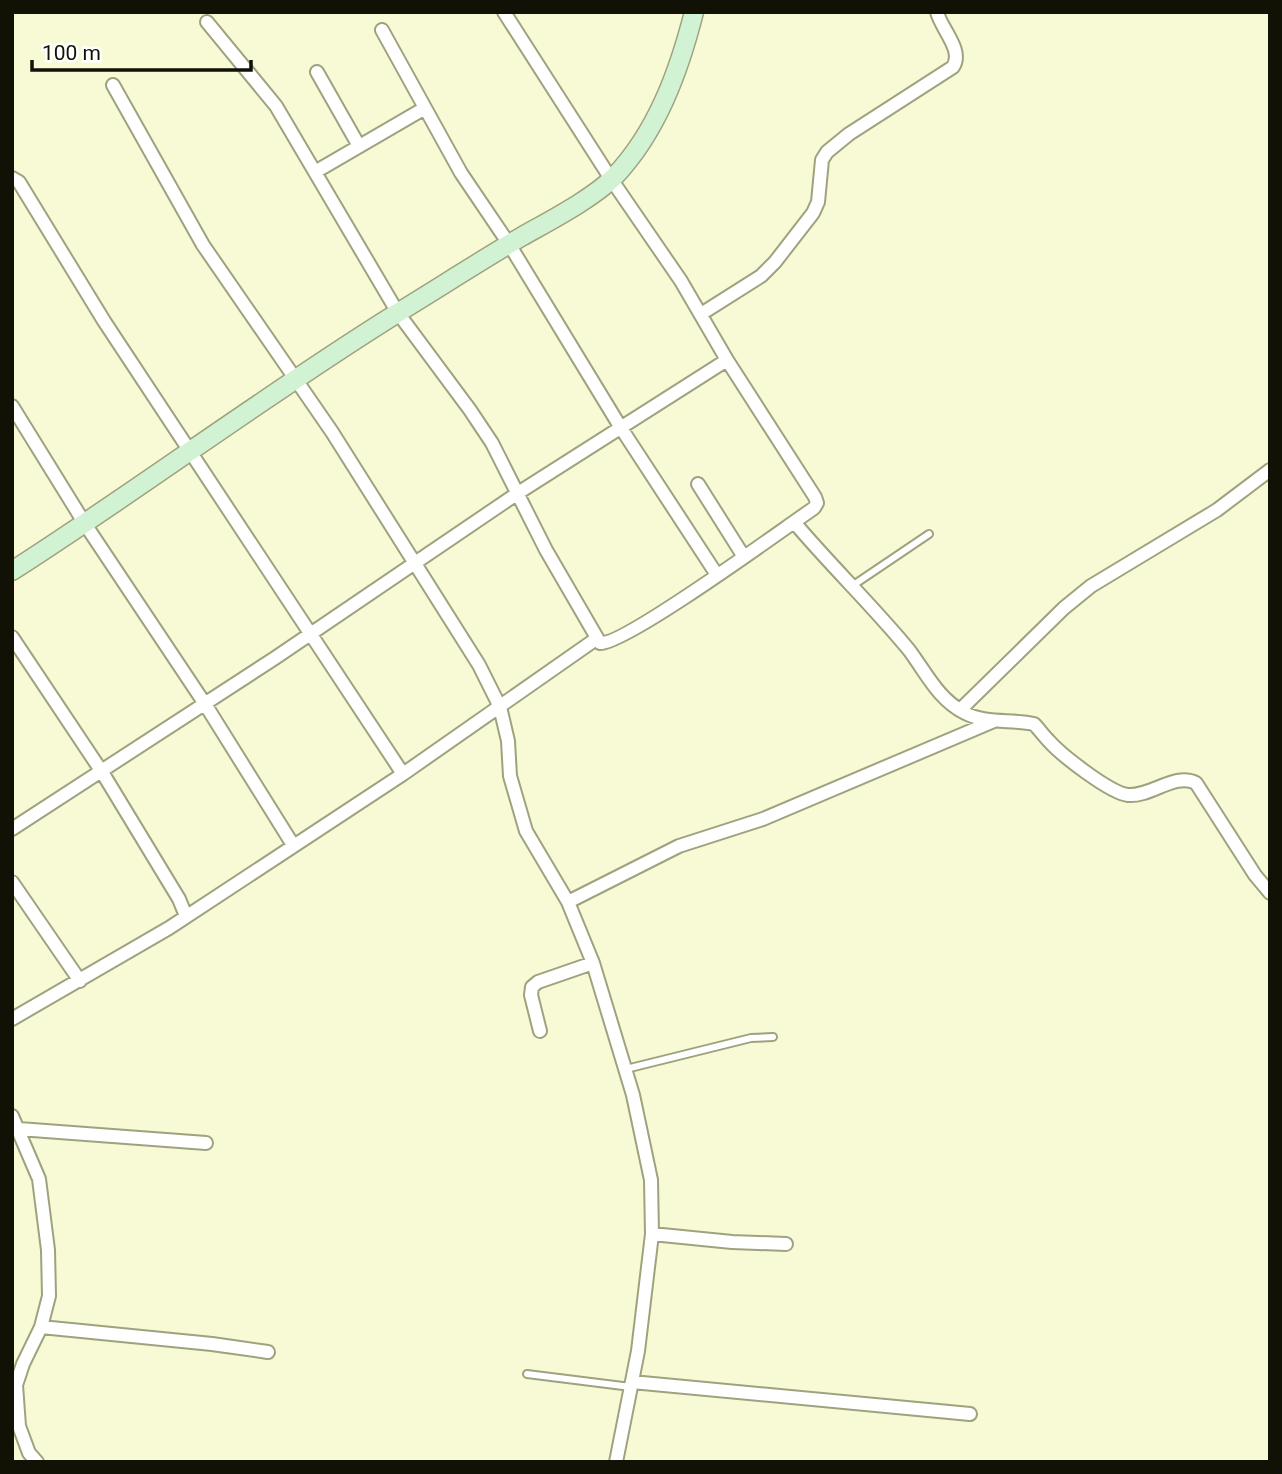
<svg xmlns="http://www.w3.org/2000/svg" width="1282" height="1474" viewBox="0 0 1282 1474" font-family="Roboto,sans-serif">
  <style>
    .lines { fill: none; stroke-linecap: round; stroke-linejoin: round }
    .service-casing { stroke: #9fa27f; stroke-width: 10 }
    .minor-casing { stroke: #9fa27f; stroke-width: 16 }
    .secondary-casing { stroke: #9fa27f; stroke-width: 21 }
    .service { stroke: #fff; stroke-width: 6 }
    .minor { stroke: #fff; stroke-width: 12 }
    .secondary { stroke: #d2f2d4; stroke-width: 18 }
  </style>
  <rect width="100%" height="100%" fill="#f7fad4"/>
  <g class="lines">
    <defs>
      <path id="service" d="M 852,586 L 929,534
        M 626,1069 L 751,1038 L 773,1037
        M 527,1374 L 631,1387"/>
      <path id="minor" d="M 504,12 L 611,179 L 681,281 L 727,360 L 815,497 L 817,503 L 814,508 L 794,522 C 831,566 873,606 909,650 C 927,674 938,699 965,713 C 986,724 1011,719 1034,724 C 1039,729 1043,735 1048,740 C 1061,755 1110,793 1128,795 C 1151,797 1175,772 1196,783 L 1255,875 L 1270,893
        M 207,22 L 276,106 L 398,313 L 470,410 L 492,443 L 546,550 L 600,643 C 621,646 767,541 794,522
        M 382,30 L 461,173 L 509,244 L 621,428 L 717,575
        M 317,72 L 359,146
        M 113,85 L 203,245 L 332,432 L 479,665 L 500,707 L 508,741 L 510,776 L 526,831 L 568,902 L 593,963 L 633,1095 L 651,1180 L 652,1234 L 638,1351 L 616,1462
        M 315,172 L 425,108
        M 12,178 L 19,182 L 104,321 L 403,774
        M 701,314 L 761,276 L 775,262 L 813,213 L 818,202 L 822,160 L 827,152 L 849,134 L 953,67 C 964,50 941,29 937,12
        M 12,406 L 85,524 L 205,704 L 293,845
        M 698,484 L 744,557
        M 12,637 L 102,772 L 179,899 L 186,916
        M 960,710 L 1064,608 L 1091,586 L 1217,510 L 1270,470
        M 12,829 L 275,658 L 518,493 L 727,360
        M 12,882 L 80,981
        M 568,902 L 679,846 L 763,819 L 994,721
        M 12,1019 L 169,928 L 403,774 L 596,639
        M 540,1031 L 531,995 L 532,987 L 538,982 L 593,963
        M 12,1116 L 39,1179 L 48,1250 L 49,1296 L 41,1327 L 23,1364 L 16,1385 L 19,1426 L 29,1453 L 37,1462
        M 19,1129 L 206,1143
        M 652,1234 L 732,1242 L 786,1244
        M 41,1327 L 212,1344 L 268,1352
        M 632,1382 L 970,1414"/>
      <path id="secondary" d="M 12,571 C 143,487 267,394 399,312 C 440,287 480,261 521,237 C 549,221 592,199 614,177 C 657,132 679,71 694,12"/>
    </defs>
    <use href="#service" class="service-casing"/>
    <use href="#minor" class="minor-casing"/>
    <use href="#secondary" class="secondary-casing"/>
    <use href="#service" class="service"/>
    <use href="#minor" class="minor"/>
    <use href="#secondary" class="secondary"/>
  </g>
  <rect width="1282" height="1474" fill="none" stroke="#111205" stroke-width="28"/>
  <path d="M32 60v10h219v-10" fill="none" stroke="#111205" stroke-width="3.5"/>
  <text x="42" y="60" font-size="21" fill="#111205" stroke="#ffffff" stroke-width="5" paint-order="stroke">100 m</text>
</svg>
